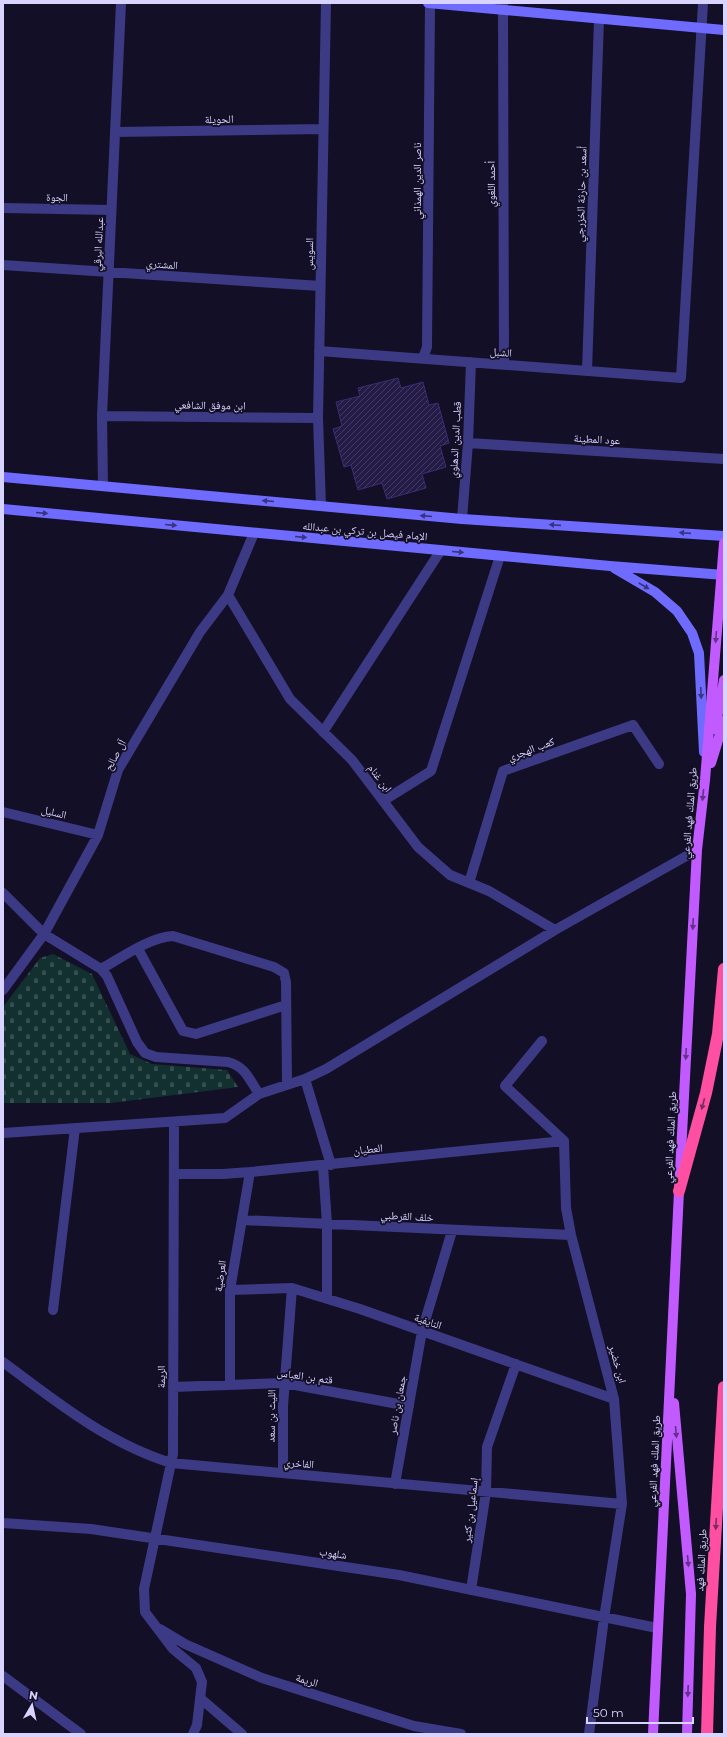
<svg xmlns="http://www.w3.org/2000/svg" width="727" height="1737" viewBox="0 0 727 1737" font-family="Montserrat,'Noto Naskh Arabic',sans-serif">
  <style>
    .cemetery { fill: url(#cemetery-stones) }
    .building { fill: url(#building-hatch); stroke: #3b2d73 }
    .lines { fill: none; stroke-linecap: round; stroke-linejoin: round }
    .street { stroke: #3d3a85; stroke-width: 10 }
    .secondary { stroke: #6f6bff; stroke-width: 10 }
    .primary { stroke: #c25bff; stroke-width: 10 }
    .highway { stroke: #ff4fa3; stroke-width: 12 }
    .oneway { fill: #38347d }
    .oneway2 { fill: #623188 }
    .oneway3 { fill: #7d2c5e }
    .labels { text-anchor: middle; stroke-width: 3.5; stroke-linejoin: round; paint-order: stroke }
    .street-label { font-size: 11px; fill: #d9d4ff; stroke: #130f26 }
  </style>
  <defs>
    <pattern id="cemetery-stones" width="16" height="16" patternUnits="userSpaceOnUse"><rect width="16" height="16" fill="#12302f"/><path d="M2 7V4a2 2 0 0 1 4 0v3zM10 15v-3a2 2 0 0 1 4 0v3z" fill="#344d4e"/></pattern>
    <pattern id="building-hatch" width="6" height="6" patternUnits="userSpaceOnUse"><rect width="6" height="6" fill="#241b47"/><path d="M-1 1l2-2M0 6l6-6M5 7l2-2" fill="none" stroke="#433b63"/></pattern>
  </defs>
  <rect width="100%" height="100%" fill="#130f26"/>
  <path class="cemetery" d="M 53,954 L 92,974 L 130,1054 L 152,1064 L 227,1070 L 238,1087 L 111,1103 L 3,1103 L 3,1007 L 40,958 Z"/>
  <path class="building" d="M 398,378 L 401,388 L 423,382 L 429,405 L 438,403 L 449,443 L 440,446 L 446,467 L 422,474 L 426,488 L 387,499 L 382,483 L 358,490 L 351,465 L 344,467 L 333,429 L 342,426 L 336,402 L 360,396 L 358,388 Z"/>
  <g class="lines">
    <path class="street" d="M 503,3 L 504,365
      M 115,132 L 323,129
      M 3,208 L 111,210
      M 3,265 L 320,286
      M 319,351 L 681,378 L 703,3
      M 423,358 L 427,347 L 430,3
      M 587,371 L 599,19
      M 102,416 L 318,418
      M 468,443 L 724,459
      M 103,486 L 102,416 L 121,3
      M 321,506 L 318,418 L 326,3
      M 462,519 L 468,443 L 471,362
      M 228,595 L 290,699 L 352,760 L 418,847 L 450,875 L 489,891 L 555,930
      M 323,732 L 441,550
      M 383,801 L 431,771 L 500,556
      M 3,812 L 98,835
      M 469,883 L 503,771 L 633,725 L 659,764
      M 3,893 L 44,934 L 101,969 L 107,976 L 137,1042 L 145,1053 L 156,1057 L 228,1062 C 246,1067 249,1079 259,1094
      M 138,949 L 183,1031 L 196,1034 L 286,1005
      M 101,969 C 121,958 150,937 173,936 L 274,967 L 284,973 L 286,982 L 287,1085
      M 3,990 L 44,934 L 98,835 L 118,770 L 200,632 L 228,595 L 254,533
      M 542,1041 L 505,1086 L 564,1141 L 566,1208 L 571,1235 L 614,1399 L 622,1504 L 604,1618 L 589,1734
      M 305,1079 L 331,1165
      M 174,1122 L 173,1454 L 144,1589 L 145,1612 L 173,1649 L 196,1668 L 202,1682 L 197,1725 L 193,1734
      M 3,1133 L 225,1118 L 259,1094 L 305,1079 L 326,1069 L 555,930 L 697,850
      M 323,1166 L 327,1224 L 327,1299
      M 174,1174 L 223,1174 L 250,1172 L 564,1141
      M 242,1220 L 571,1235
      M 230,1290 L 292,1288 L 360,1309 L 614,1399
      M 53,1310 L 75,1128
      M 3,1362 C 55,1401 107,1443 171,1463 L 622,1504
      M 230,1385 L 230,1290 L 250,1172
      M 173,1387 L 284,1383 L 409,1406
      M 283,1473 L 283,1406 L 292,1288
      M 395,1484 L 422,1331 L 452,1231
      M 3,1523 L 91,1529 L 399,1575 L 657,1628
      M 471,1590 L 486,1492 L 487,1447 L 516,1364
      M 160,1629 L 185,1644 L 262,1678 L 414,1726 L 461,1734
      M 3,1676 L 81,1734
      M 200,1698 L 242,1734"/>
    <path class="secondary" d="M 428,3 L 724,30
      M 3,477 L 462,519 L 724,536
      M 3,509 L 610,566 L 724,575
      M 614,568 L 655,592 L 677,611 L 692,633 L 699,653 L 704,752"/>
    <path class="primary" d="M 715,729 L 724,680
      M 711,763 L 724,721
      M 674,1403 L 691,1594 L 687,1734
      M 653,1734 L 679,1191 L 697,850 L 705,780 L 724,543"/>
    <path class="highway" d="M 679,1191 L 706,1093 L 718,1034 L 724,969
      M 707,1734 L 710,1627 L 724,1387"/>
  </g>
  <defs><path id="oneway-solid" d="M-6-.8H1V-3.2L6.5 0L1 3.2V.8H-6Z"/></defs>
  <g class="oneway">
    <use href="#oneway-solid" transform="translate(268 501) rotate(-175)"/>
    <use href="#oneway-solid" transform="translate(42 513) rotate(5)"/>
    <use href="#oneway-solid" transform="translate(426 516) rotate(-175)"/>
    <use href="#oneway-solid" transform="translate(171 525) rotate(5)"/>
    <use href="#oneway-solid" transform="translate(555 525) rotate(-176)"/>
    <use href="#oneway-solid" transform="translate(685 533) rotate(-176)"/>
    <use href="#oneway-solid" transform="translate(301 537) rotate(5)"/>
    <use href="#oneway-solid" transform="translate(458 552) rotate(5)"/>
    <use href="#oneway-solid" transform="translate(644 586) rotate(30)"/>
    <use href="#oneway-solid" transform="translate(701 693) rotate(87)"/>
  </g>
  <g class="oneway2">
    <use href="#oneway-solid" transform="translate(716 637) rotate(94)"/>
    <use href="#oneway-solid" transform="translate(703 795) rotate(96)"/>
    <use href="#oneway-solid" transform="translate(693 924) rotate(93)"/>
    <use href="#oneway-solid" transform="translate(686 1054) rotate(93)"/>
    <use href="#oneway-solid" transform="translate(676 1432) rotate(85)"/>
    <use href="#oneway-solid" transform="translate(688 1561) rotate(85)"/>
    <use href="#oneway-solid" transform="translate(688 1691) rotate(92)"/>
  </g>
  <g class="oneway3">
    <use href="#oneway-solid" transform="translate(703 1104) rotate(105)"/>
    <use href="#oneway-solid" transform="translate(716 1524) rotate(93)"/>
  </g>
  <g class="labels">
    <g class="street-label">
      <text transform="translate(219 119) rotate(-1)" y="4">الحويلة</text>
      <text transform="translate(417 181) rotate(-90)" y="4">ناصر الدين الهمذاني</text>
      <text transform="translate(491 184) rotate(-90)" y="4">أحمد اللغوي</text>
      <text transform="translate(581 194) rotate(-88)" y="4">أسعد بن حارثة الخزرجي</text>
      <text transform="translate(57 197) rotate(1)" y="4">الجوة</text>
      <text transform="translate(98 244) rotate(-87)" y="4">عبدالله البرقي</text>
      <text transform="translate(309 254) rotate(-89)" y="4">السويس</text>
      <text transform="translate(162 264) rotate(4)" y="4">المشتري</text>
      <text transform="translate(501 352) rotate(4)" y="4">الشبل</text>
      <text transform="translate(210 405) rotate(1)" y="4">ابن موفق الشافعي</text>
      <text transform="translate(597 439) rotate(3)" y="4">عود المطينة</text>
      <text transform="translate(455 440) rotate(-87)" y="4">قطب الدين الدهلوي</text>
      <text transform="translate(365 531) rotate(5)" y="4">الإمام فيصل بن تركي بن عبدالله</text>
      <text transform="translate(531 749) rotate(-20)" y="4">كعب الهجري</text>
      <text transform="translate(115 755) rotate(-62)" y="4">آل صالح</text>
      <text transform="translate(380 778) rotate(53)" y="4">ابن غنام</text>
      <text transform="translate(54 812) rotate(14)" y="4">السليل</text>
      <text transform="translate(689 813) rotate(-85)" y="4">طريق الملك فهد الفرعي</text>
      <text transform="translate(670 1137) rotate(-87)" y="4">طريق الملك فهد الفرعي</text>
      <text transform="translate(368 1149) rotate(-6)" y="4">العطيان</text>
      <text transform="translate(407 1216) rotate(3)" y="4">خلف القرطبي</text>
      <text transform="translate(220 1276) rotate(-82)" y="4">العرضية</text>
      <text transform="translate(428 1321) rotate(19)" y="4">النايفية</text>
      <text transform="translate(618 1364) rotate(75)" y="4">ابن خضير</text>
      <text transform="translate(305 1376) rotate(8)" y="4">قثم بن العباس</text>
      <text transform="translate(161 1377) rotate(-90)" y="4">الريمة</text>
      <text transform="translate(397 1405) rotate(-80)" y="4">جمعان بن ناصر</text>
      <text transform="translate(271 1416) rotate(-89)" y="4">الليث بن سعد</text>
      <text transform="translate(654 1461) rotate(-87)" y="4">طريق الملك فهد الفرعي</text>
      <text transform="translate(299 1463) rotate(5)" y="4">الفاخري</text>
      <text transform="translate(470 1510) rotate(-83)" y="4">إسماعيل بن كثير</text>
      <text transform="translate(333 1553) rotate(8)" y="4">شلهوب</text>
      <text transform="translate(701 1560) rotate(-87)" y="4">طريق الملك فهد</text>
      <text transform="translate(307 1680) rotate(17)" y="4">الريمة</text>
    </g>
  </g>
  <rect width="727" height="1737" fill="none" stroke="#d9d4ff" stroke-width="8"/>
  <g transform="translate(32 1705) rotate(9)" stroke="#130f26" stroke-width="3" paint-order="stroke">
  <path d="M0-3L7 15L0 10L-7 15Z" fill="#d9d4ff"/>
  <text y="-6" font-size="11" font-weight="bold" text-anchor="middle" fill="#d9d4ff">N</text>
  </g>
  <path d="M587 1717v6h106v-6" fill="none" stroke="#d9d4ff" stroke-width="2"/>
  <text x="593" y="1717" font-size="12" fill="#d9d4ff" stroke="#130f26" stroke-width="3" paint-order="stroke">50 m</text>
</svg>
